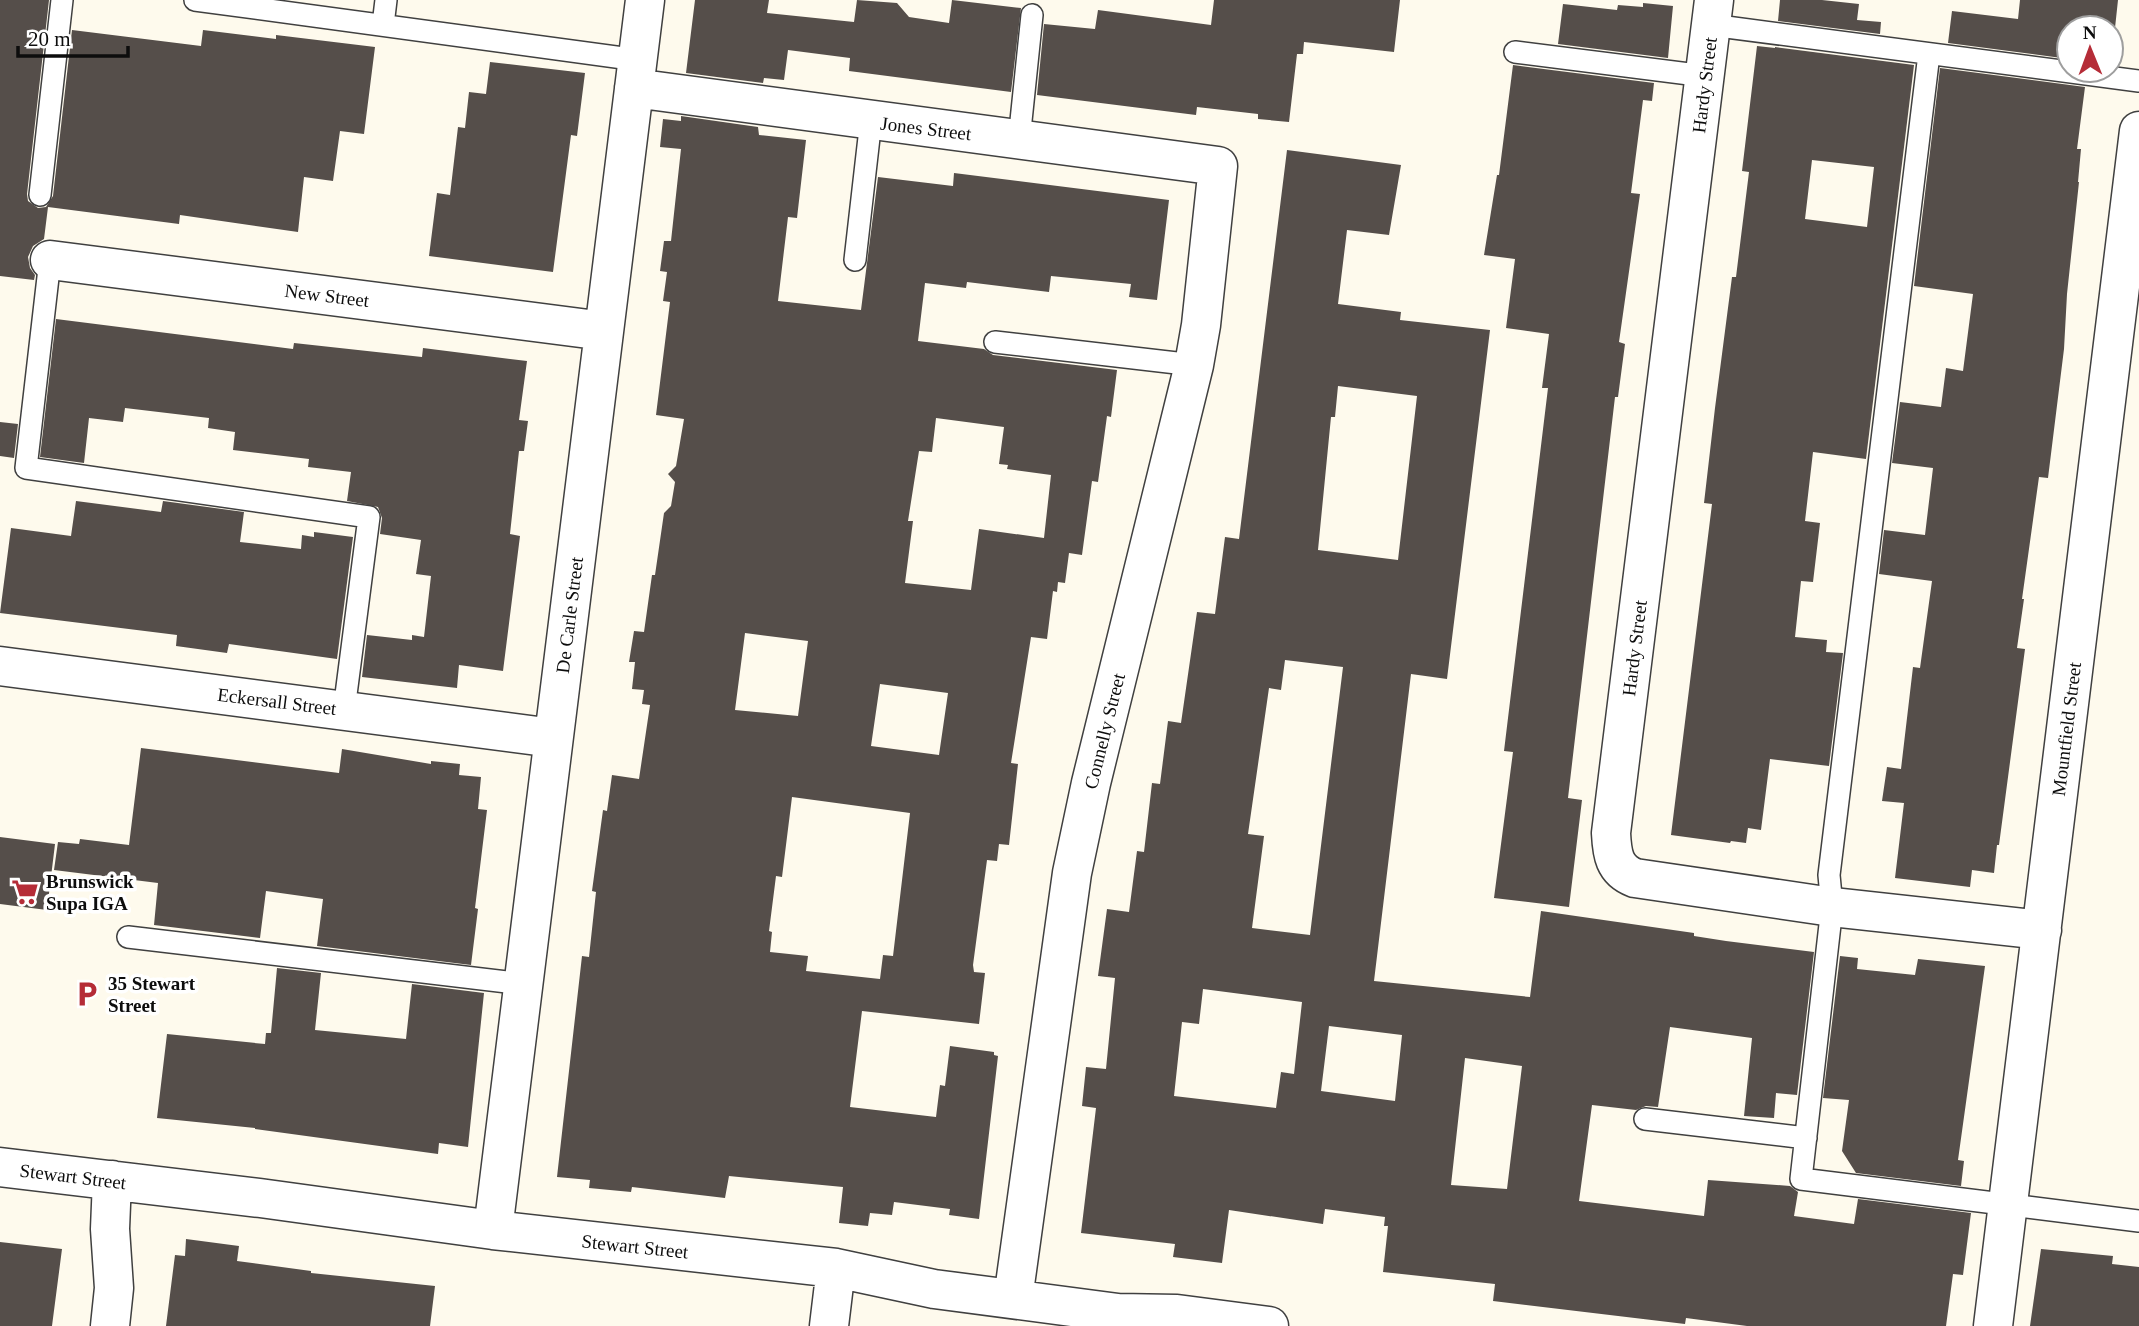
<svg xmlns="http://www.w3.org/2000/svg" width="2139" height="1326" viewBox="0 0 2139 1326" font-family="Georgia,serif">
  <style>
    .building { fill: #554e4a; fill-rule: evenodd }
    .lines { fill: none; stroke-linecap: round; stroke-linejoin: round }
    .lane-casing { stroke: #404040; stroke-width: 24 }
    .street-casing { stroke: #404040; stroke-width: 41 }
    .lane { stroke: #fff; stroke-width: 21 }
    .street { stroke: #fff; stroke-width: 38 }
    .labels { text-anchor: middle; stroke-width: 7; stroke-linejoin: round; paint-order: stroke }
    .street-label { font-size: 19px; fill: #0d0d0d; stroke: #fff }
    .poi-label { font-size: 19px; font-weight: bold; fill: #0d0d0d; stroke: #fff; text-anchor: start }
  </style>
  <rect width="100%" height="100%" fill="#fefaed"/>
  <path class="building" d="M 0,0 L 49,0 L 27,194 L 28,201 L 38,208 L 46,207 L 53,196 L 72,30 L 201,46 L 203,30 L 276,39 L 276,35 L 375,47 L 364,134 L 340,131 L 333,181 L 304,177 L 298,232 L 180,215 L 179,224 L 48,207 L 44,239 L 33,246 L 28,257 L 30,268 L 35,275 L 34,280 L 0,276 Z
    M 695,0 L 769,0 L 767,13 L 854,22 L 857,0 L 897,3 L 909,17 L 949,23 L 952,0 L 1021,8 L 1011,92 L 849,71 L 850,58 L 788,50 L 784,80 L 764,78 L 763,83 L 686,73 Z
    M 1214,0 L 1400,0 L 1394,52 L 1304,42 L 1303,54 L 1297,54 L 1289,122 L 1258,119 L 1258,114 L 1197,107 L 1196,115 L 1037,95 L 1044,24 L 1095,29 L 1098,10 L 1211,25 Z
    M 1780,0 L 1822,0 L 1859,4 L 1857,20 L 1881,22 L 1880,34 L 1778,21 Z
    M 2020,0 L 2118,0 L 2115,28 L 2069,28 L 2069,59 L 1948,43 L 1952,11 L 2018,19 Z
    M 1643,3 L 1673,6 L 1668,58 L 1558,44 L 1563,4 L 1617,10 L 1618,5 L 1643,7 Z
    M 1757,46 L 1775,48 L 1775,47 L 1914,65 L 1866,459 L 1813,452 L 1805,521 L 1820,523 L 1813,582 L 1801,581 L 1795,637 L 1827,640 L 1826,652 L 1843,653 L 1829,766 L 1770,759 L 1761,830 L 1748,828 L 1746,843 L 1731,841 L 1730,843 L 1671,835 L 1712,504 L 1704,503 L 1715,408 L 1732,277 L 1736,277 L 1749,172 L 1742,171 ZM 1812,160 L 1874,167 L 1867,227 L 1805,219 Z
    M 490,62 L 585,73 L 577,136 L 571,135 L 553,272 L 429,256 L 437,193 L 450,195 L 458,127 L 465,128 L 469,92 L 486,94 Z
    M 1513,65 L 1654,83 L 1652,101 L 1643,100 L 1631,193 L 1640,194 L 1619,342 L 1625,344 L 1618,397 L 1615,397 L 1568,798 L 1582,800 L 1569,907 L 1494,898 L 1513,752 L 1504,751 L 1548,388 L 1542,388 L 1549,334 L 1506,328 L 1515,259 L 1484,255 L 1497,175 L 1499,175 Z
    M 1940,68 L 2085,87 L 2077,149 L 2081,149 L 2078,182 L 2079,182 L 2067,294 L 2064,349 L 2048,478 L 2039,477 L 2022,599 L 2024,599 L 2017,648 L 2025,649 L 1999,845 L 1997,845 L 1994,873 L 1972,870 L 1970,887 L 1895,878 L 1904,803 L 1882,801 L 1887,767 L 1901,769 L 1913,667 L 1920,668 L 1932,581 L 1879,574 L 1884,530 L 1925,535 L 1933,468 L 1892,463 L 1900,402 L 1941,407 L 1946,368 L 1963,371 L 1973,294 L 1914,286 Z
    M 681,116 L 758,127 L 759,135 L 806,140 L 797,218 L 788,217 L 778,301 L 861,310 L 878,177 L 953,186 L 954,173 L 1169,200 L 1157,300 L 1129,297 L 1131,284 L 1051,276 L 1049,292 L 967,282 L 966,288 L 925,283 L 918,341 L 984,349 L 993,355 L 1117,370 L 1111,417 L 1107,416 L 1098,482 L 1092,481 L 1082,555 L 1069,553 L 1065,583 L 1058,582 L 1057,592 L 1053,591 L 1047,639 L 1031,637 L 1011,763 L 1018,764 L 1009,845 L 999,844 L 997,861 L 987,860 L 973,965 L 974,972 L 985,973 L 979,1024 L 862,1011 L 850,1107 L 936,1117 L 940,1085 L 945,1086 L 950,1046 L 994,1052 L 994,1055 L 998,1056 L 979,1219 L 949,1215 L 950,1209 L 894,1202 L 892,1215 L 870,1213 L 868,1226 L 839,1223 L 843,1187 L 729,1176 L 725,1198 L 632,1187 L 631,1192 L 589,1188 L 590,1180 L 557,1177 L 582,956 L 589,957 L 596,892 L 592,891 L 603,810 L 607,811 L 612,775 L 639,779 L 650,705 L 642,704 L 644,690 L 632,689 L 635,662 L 629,662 L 634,631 L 644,632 L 652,575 L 655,575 L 664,513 L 671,506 L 675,482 L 668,474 L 676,466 L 684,419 L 656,415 L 670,302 L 663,301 L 667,272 L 660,271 L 664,241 L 671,241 L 681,149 L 660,147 L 663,119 L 681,121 ZM 936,418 L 1004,427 L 999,464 L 1008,465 L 1007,469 L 1051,475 L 1044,538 L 979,529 L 971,590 L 905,583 L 913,521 L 908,521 L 919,451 L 932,452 ZM 745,633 L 808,641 L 798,716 L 735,710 ZM 880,684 L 948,693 L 939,755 L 871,746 ZM 792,797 L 910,813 L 893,956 L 883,955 L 880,979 L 806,971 L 808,956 L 770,952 L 772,932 L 769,931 L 776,876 L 782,877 Z
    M 1287,150 L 1401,165 L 1389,235 L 1347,230 L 1338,304 L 1401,312 L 1400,320 L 1490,330 L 1447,679 L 1411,674 L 1374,981 L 1530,997 L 1541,911 L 1694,933 L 1694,936 L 1726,941 L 1814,952 L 1797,1095 L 1776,1093 L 1774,1118 L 1744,1116 L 1752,1038 L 1670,1027 L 1658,1107 L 1646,1106 L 1636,1110 L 1592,1105 L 1579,1201 L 1704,1216 L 1708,1180 L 1790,1186 L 1798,1192 L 1794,1216 L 1854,1224 L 1858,1199 L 1971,1213 L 1963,1275 L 1953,1274 L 1946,1326 L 1747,1326 L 1686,1318 L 1685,1324 L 1493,1301 L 1495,1284 L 1383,1272 L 1388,1226 L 1384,1226 L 1385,1217 L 1325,1209 L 1323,1224 L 1229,1210 L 1222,1263 L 1173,1257 L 1175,1244 L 1081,1233 L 1096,1108 L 1082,1106 L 1086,1067 L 1106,1069 L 1115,978 L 1098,976 L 1107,909 L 1129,912 L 1137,851 L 1144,852 L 1152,783 L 1160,784 L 1168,721 L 1181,723 L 1197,612 L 1215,614 L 1225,537 L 1239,539 ZM 1338,386 L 1417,396 L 1398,560 L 1318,550 L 1331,417 L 1335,417 ZM 1285,660 L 1343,667 L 1310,935 L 1252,928 L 1264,836 L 1248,834 L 1269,688 L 1281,690 ZM 1203,989 L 1302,1002 L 1294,1074 L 1281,1072 L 1276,1108 L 1174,1096 L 1182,1022 L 1199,1024 ZM 1329,1026 L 1402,1035 L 1395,1101 L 1321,1091 ZM 1465,1058 L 1522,1066 L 1507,1189 L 1451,1185 Z
    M 56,319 L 293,349 L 294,343 L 422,357 L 423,348 L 527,361 L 519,420 L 528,421 L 524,451 L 519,451 L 510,534 L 520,536 L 503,671 L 459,665 L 457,688 L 362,677 L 367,635 L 412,640 L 412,635 L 424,637 L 431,576 L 416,574 L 421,540 L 380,534 L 382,518 L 378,507 L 347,501 L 351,472 L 308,467 L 309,459 L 233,450 L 235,432 L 208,428 L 209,418 L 125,408 L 123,422 L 89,418 L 84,463 L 40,457 Z
    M 0,422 L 18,424 L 14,458 L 0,456 Z
    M 76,501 L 161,512 L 163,501 L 244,512 L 240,542 L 301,549 L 302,535 L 314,537 L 314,532 L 353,537 L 337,659 L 229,644 L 227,653 L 176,646 L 177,635 L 0,613 L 11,528 L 71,536 Z
    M 141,748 L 339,773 L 342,749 L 431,764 L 431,761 L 460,764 L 459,775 L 481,777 L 478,809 L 487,810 L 475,908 L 478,909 L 471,965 L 317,946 L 323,899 L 266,891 L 260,938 L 154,925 L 158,883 L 54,870 L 58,842 L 79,844 L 80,839 L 129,845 Z
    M 0,837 L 55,844 L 47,910 L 0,904 Z
    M 1840,956 L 1858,958 L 1857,969 L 1915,975 L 1918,959 L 1985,966 L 1958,1160 L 1964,1161 L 1961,1186 L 1856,1173 L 1842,1151 L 1849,1100 L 1823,1098 Z
    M 277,968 L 321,973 L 315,1030 L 406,1039 L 412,984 L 484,993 L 468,1147 L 439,1143 L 438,1154 L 255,1129 L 255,1128 L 157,1118 L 167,1034 L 265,1044 L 266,1033 L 271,1033 Z
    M 186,1239 L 239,1246 L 237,1261 L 311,1271 L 311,1273 L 435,1286 L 430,1326 L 166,1326 L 175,1255 L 185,1256 Z
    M 0,1242 L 62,1249 L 52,1326 L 0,1326 Z
    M 2041,1249 L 2113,1256 L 2112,1264 L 2139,1267 L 2139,1326 L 2030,1326 Z"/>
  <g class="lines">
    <defs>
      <path id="lane" d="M 195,0 L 638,60
        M 383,25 L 386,0
        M 1711,25 L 2139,81
        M 1515,52 L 1705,76
        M 1929,54 L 1829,875 L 1832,907 L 1801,1179 L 2139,1221
        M 1019,140 L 1032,15
        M 40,195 L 62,0
        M 50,260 L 26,468 L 369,517 L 344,710
        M 855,260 L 871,120
        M 995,342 L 1194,365
        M 128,937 L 524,984
        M 1645,1119 L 1806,1138"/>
      <path id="street" d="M 1714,0 L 1611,833 C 1612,854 1614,870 1635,878 L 1832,907 L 2042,930
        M 634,88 L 1218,166 L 1201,325 L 1194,365 L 1091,783 L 1072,873 L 1013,1299
        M 50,260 L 604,331
        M 0,666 L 553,738
        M 0,1167 L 260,1198 L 493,1230 L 836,1268 L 934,1289 L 1118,1313 L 1177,1314 L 1269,1326
        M 493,1230 L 645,0
        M 110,1326 L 114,1288 L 110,1229 L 112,1180
        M 829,1326 L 836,1268
        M 1993,1326 L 2139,131"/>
    </defs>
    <use href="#lane" class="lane-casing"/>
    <use href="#street" class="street-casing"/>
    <use href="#lane" class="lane"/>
    <use href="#street" class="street"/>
  </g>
  <defs>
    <symbol id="supermarket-bare" viewBox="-9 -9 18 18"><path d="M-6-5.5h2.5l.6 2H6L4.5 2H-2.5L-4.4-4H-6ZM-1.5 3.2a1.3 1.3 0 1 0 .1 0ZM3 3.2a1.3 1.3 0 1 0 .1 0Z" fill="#b52c37" stroke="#fff" stroke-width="2.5" paint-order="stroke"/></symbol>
    <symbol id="parking-bare" viewBox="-9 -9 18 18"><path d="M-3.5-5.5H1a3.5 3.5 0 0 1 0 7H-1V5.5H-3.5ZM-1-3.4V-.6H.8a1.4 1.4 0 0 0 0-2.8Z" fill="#b52c37" stroke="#fff" stroke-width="2.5" paint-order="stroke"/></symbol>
  </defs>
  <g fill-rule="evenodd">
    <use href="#supermarket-bare" x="6" y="873" width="38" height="38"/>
    <use href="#parking-bare" x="68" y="975" width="38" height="38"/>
  </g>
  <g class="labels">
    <g class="street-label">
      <text transform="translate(1704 85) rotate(-83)" y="7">Hardy Street</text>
      <text transform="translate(926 128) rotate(7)" y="7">Jones Street</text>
      <text transform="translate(327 295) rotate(7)" y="7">New Street</text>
      <text transform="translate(569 615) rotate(-83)" y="7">De Carle Street</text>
      <text transform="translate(1634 648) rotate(-83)" y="7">Hardy Street</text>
      <text transform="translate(277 701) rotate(7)" y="7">Eckersall Street</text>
      <text transform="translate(2066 729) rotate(-83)" y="7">Mountfield Street</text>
      <text transform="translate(1104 731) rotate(-76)" y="7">Connelly Street</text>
      <text transform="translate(73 1176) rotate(7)" y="7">Stewart Street</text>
      <text transform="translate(635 1246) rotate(6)" y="7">Stewart Street</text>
    </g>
    <g class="poi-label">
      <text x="46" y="888">Brunswick<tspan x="46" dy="22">Supa IGA</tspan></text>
      <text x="108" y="990">35 Stewart<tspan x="108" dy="22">Street</tspan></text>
    </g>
  </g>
  <g transform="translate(2090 49) rotate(359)"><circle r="33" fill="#ffffff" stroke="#9e9e9e" stroke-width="2"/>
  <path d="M0-5L12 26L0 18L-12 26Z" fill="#b52c37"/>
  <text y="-10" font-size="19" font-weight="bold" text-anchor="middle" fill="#0d0d0d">N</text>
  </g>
  <path d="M18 46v10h110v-10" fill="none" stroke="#0d0d0d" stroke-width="3.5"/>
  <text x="28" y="46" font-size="21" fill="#0d0d0d" stroke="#ffffff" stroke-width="5" paint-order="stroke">20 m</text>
</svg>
